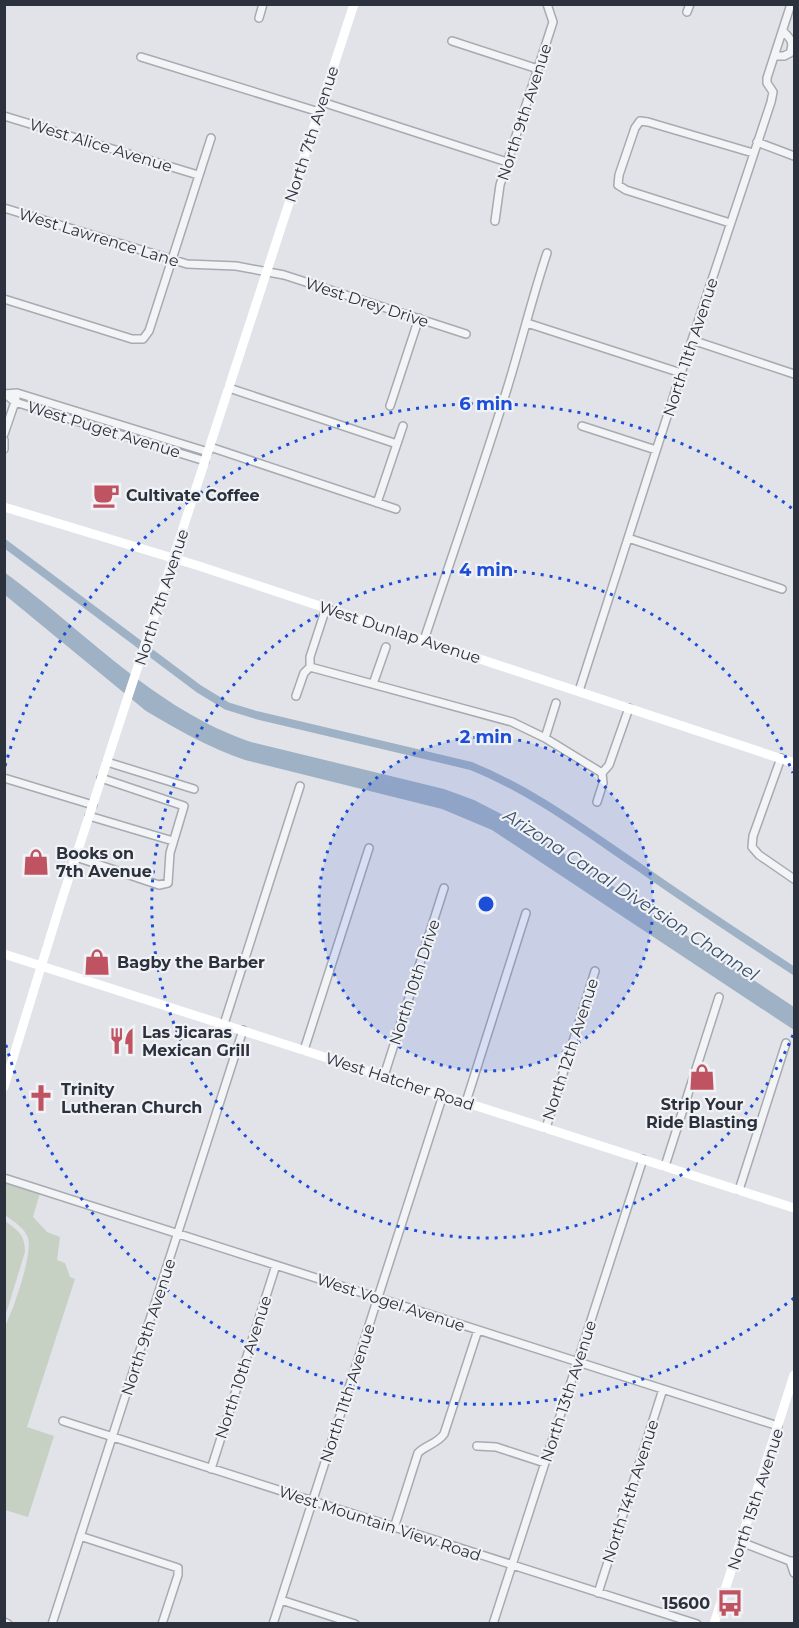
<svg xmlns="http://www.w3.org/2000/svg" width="799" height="1628" viewBox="0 0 799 1628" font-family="Montserrat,sans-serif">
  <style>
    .green { fill: #c6d1c3 }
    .water { fill: #9fb1c4 }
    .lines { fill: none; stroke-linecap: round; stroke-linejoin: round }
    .canal { stroke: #9fb1c4; stroke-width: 8 }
    .street-casing { stroke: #a7aab1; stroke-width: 10 }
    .street { stroke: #f3f4f6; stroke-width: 7 }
    .secondary { stroke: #fff; stroke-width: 9 }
    .ring { fill: none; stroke: #1d4ed8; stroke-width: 3; stroke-dasharray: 3 6 }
    .labels { text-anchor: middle; stroke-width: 4.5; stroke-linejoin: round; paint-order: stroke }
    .street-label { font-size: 16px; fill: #2b313d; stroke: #f0f2f5 }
    .poi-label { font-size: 16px; font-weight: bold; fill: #2b313d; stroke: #f0f2f5; text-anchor: start }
    .water-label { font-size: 18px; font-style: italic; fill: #39506d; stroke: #f0f2f5 }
    .centre { fill: #1d4ed8; stroke: #f0f2f5; stroke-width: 3 }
    .ring-label { font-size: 18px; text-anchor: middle; font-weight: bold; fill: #1d4ed8; stroke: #f0f2f5; stroke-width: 4.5; stroke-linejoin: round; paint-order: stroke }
  </style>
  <rect width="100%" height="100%" fill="#e1e3e8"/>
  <path class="green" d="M 4,1182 L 40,1193 L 33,1217 L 47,1232 L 60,1237 L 57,1260 L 65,1263 L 70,1277 L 75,1279 L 27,1427 L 54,1436 L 28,1517 L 5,1510 L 5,1326 C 13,1311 33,1254 28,1238 C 25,1228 13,1221 5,1215 Z
    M 5,1221 C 18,1231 25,1234 25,1252 L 5,1317 Z"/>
  <path class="water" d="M 4,572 C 85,631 154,709 251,742 L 444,789 L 474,800 L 515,821 L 794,1007 L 794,1030 L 492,830 L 442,809 L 245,760 C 210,748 178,730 146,711 L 5,595 Z"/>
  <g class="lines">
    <path class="canal" d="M 4,543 L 199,689 L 227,706 L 256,715 L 471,766 C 533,791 584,830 639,867 C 690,903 742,937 794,971"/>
    <defs>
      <path id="street" d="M 687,12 L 690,4
        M 259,18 L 263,4
        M 452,41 L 538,69
        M 775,56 L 784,56 L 790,53 C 794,42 791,39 783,31
        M 141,57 L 319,112
        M 322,102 L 507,162
        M 4,116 L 198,175
        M 757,142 L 794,156
        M 4,208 L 187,264 L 236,266 L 284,275 L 466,334
        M 495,221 L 500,185 L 553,22 L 547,4
        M 730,223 L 626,190 L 618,185 L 619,175 L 635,128 L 640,121 L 648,122 L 753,153
        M 4,299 L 132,339 L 143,339 L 149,331 L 211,138
        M 527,323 L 681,373
        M 692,340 L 794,374
        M 229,388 L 397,444
        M 4,393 L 15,402 L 205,461
        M 5,394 L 17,393 L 208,452
        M 390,406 L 419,318
        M 582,426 L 656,450
        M 4,434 L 16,399
        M 4,440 L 4,449
        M 210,447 L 396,509
        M 377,503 L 403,426
        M 628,538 L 782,589
        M 424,640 C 452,556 481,473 507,389 C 521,344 532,298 547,253
        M 310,667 L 512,722 L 545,738 L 602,773
        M 373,684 L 386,647
        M 579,691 L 681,373 L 771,102 L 773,92 L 767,83 L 767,78 L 791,4
        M 296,696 L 304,673 L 310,667 L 310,657 L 326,608
        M 545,738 L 556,703
        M 781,758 L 753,836 L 752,847 L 759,855 L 794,879
        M 107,762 L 194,789
        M 4,778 L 93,805
        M 597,802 L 603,783 L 602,773 L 609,765 L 629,708
        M 89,816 L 173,841
        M 76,857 L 159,885 L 168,883 L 170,853 L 184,806 L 101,778
        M 224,1024 L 300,786
        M 304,1050 L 369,848
        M 384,1076 L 444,888
        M 466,1102 L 526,913
        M 546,1128 L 595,971
        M 665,1166 L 719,997
        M 4,1178 L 778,1426
        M 739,1190 L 786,1043
        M 63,1421 L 697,1624
        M 477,1446 L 496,1447 L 545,1463
        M 211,1469 L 276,1265
        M 394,1528 L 418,1453 C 426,1445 437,1444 444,1434 L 478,1330
        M 80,1536 L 178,1568 L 178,1575 L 162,1624
        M 741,1542 L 790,1561 L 794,1561
        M 790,1561 L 794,1573
        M 598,1593 L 663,1389
        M 281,1600 L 355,1624
        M 4,1622 L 8,1624
        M 52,1624 L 243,1030
        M 273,1624 L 443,1095
        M 493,1624 L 643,1159"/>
    </defs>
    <use href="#street" class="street-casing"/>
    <use href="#street" class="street"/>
    <path class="secondary" d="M 4,507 L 199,566 L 794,763
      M 4,954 L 794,1208
      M 4,1087 L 61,902 L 354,4
      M 714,1624 L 794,1375"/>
  </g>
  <circle cx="486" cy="904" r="167" fill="#1d4ed8" fill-opacity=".12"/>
  <g class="ring">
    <circle cx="486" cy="904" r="167"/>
    <path d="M793 1035A334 334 0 1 1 793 773"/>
    <path d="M794 1298A500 500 0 0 1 5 1042M5 766A500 500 0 0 1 794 510"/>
  </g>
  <defs>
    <symbol id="cafe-bare" viewBox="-9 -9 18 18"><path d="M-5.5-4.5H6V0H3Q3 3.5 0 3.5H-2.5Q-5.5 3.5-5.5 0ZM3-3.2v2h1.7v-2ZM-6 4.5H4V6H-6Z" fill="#bf5362" stroke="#f0f2f5" stroke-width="2.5" paint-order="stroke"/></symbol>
    <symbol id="shop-bare" viewBox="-9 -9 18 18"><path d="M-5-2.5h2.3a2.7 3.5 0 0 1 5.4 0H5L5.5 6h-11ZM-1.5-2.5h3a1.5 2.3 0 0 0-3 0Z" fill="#bf5362" stroke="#f0f2f5" stroke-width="2.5" paint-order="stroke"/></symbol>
    <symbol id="restaurant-bare" viewBox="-9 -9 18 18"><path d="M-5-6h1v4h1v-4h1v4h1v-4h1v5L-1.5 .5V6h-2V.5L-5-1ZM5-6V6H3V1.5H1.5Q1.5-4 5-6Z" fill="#bf5362" stroke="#f0f2f5" stroke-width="2.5" paint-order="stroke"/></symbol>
    <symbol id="church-bare" viewBox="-9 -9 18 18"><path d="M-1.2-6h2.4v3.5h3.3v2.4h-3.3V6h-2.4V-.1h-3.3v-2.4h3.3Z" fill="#bf5362" stroke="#f0f2f5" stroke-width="2.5" paint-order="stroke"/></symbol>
    <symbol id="bus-bare" viewBox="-9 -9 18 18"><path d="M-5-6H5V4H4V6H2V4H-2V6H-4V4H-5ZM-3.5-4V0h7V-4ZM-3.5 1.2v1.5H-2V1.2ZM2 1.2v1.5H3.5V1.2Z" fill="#bf5362" stroke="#f0f2f5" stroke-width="2.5" paint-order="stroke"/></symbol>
  </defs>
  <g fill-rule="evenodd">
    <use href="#cafe-bare" x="87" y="476" width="38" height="38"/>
    <use href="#shop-bare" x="17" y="843" width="38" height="38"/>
    <use href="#shop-bare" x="78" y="943" width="38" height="38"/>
    <use href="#restaurant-bare" x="103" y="1022" width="38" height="38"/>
    <use href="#shop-bare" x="683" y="1058" width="38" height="38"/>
    <use href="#church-bare" x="22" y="1079" width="38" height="38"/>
    <use href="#bus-bare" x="711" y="1584" width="38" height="38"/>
  </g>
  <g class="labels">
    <g class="street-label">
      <text transform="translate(524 112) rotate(-72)" y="6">North 9th Avenue</text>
      <text transform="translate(311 134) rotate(-72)" y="6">North 7th Avenue</text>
      <text transform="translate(101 145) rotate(17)" y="6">West Alice Avenue</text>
      <text transform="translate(99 237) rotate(17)" y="6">West Lawrence Lane</text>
      <text transform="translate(367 302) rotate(18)" y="6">West Drey Drive</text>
      <text transform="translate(690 347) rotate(-72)" y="6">North 11th Avenue</text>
      <text transform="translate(104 429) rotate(17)" y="6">West Puget Avenue</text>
      <text transform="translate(161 597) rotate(-72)" y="6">North 7th Avenue</text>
      <text transform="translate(400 632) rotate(18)" y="6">West Dunlap Avenue</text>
      <text transform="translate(414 982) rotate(-72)" y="6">North 10th Drive</text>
      <text transform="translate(570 1049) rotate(-72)" y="6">North 12th Avenue</text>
      <text transform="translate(400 1081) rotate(18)" y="6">West Hatcher Road</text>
      <text transform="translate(391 1302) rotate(18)" y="6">West Vogel Avenue</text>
      <text transform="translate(148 1327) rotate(-72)" y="6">North 9th Avenue</text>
      <text transform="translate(243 1367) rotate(-72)" y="6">North 10th Avenue</text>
      <text transform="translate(568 1391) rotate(-72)" y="6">North 13th Avenue</text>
      <text transform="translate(347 1393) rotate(-72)" y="6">North 11th Avenue</text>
      <text transform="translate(630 1491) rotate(-72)" y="6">North 14th Avenue</text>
      <text transform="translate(755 1499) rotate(-72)" y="6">North 15th Avenue</text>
      <text transform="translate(380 1523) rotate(18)" y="6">West Mountain View Road</text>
    </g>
    <g class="poi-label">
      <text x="126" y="501">Cultivate Coffee</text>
      <text x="56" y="859">Books on<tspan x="56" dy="18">7th Avenue</tspan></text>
      <text x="117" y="968">Bagby the Barber</text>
      <text x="142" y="1038">Las Jicaras<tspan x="142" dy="18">Mexican Grill</tspan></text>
      <text x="61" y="1095">Trinity<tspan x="61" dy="18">Lutheran Church</tspan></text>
      <text x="702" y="1110" text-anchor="middle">Strip Your<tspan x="702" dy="18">Ride Blasting</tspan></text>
      <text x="710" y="1609" text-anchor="end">15600</text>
    </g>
    <g class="water-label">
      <text transform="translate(631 895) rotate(33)" y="6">Arizona Canal Diversion Channel</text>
    </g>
  </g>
  <circle cx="486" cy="904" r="9" class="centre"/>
  <g class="ring-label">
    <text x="486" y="410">6 min</text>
    <text x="486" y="576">4 min</text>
    <text x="486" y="743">2 min</text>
  </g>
  <rect width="799" height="1628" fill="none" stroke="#2b313d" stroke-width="12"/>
</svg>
